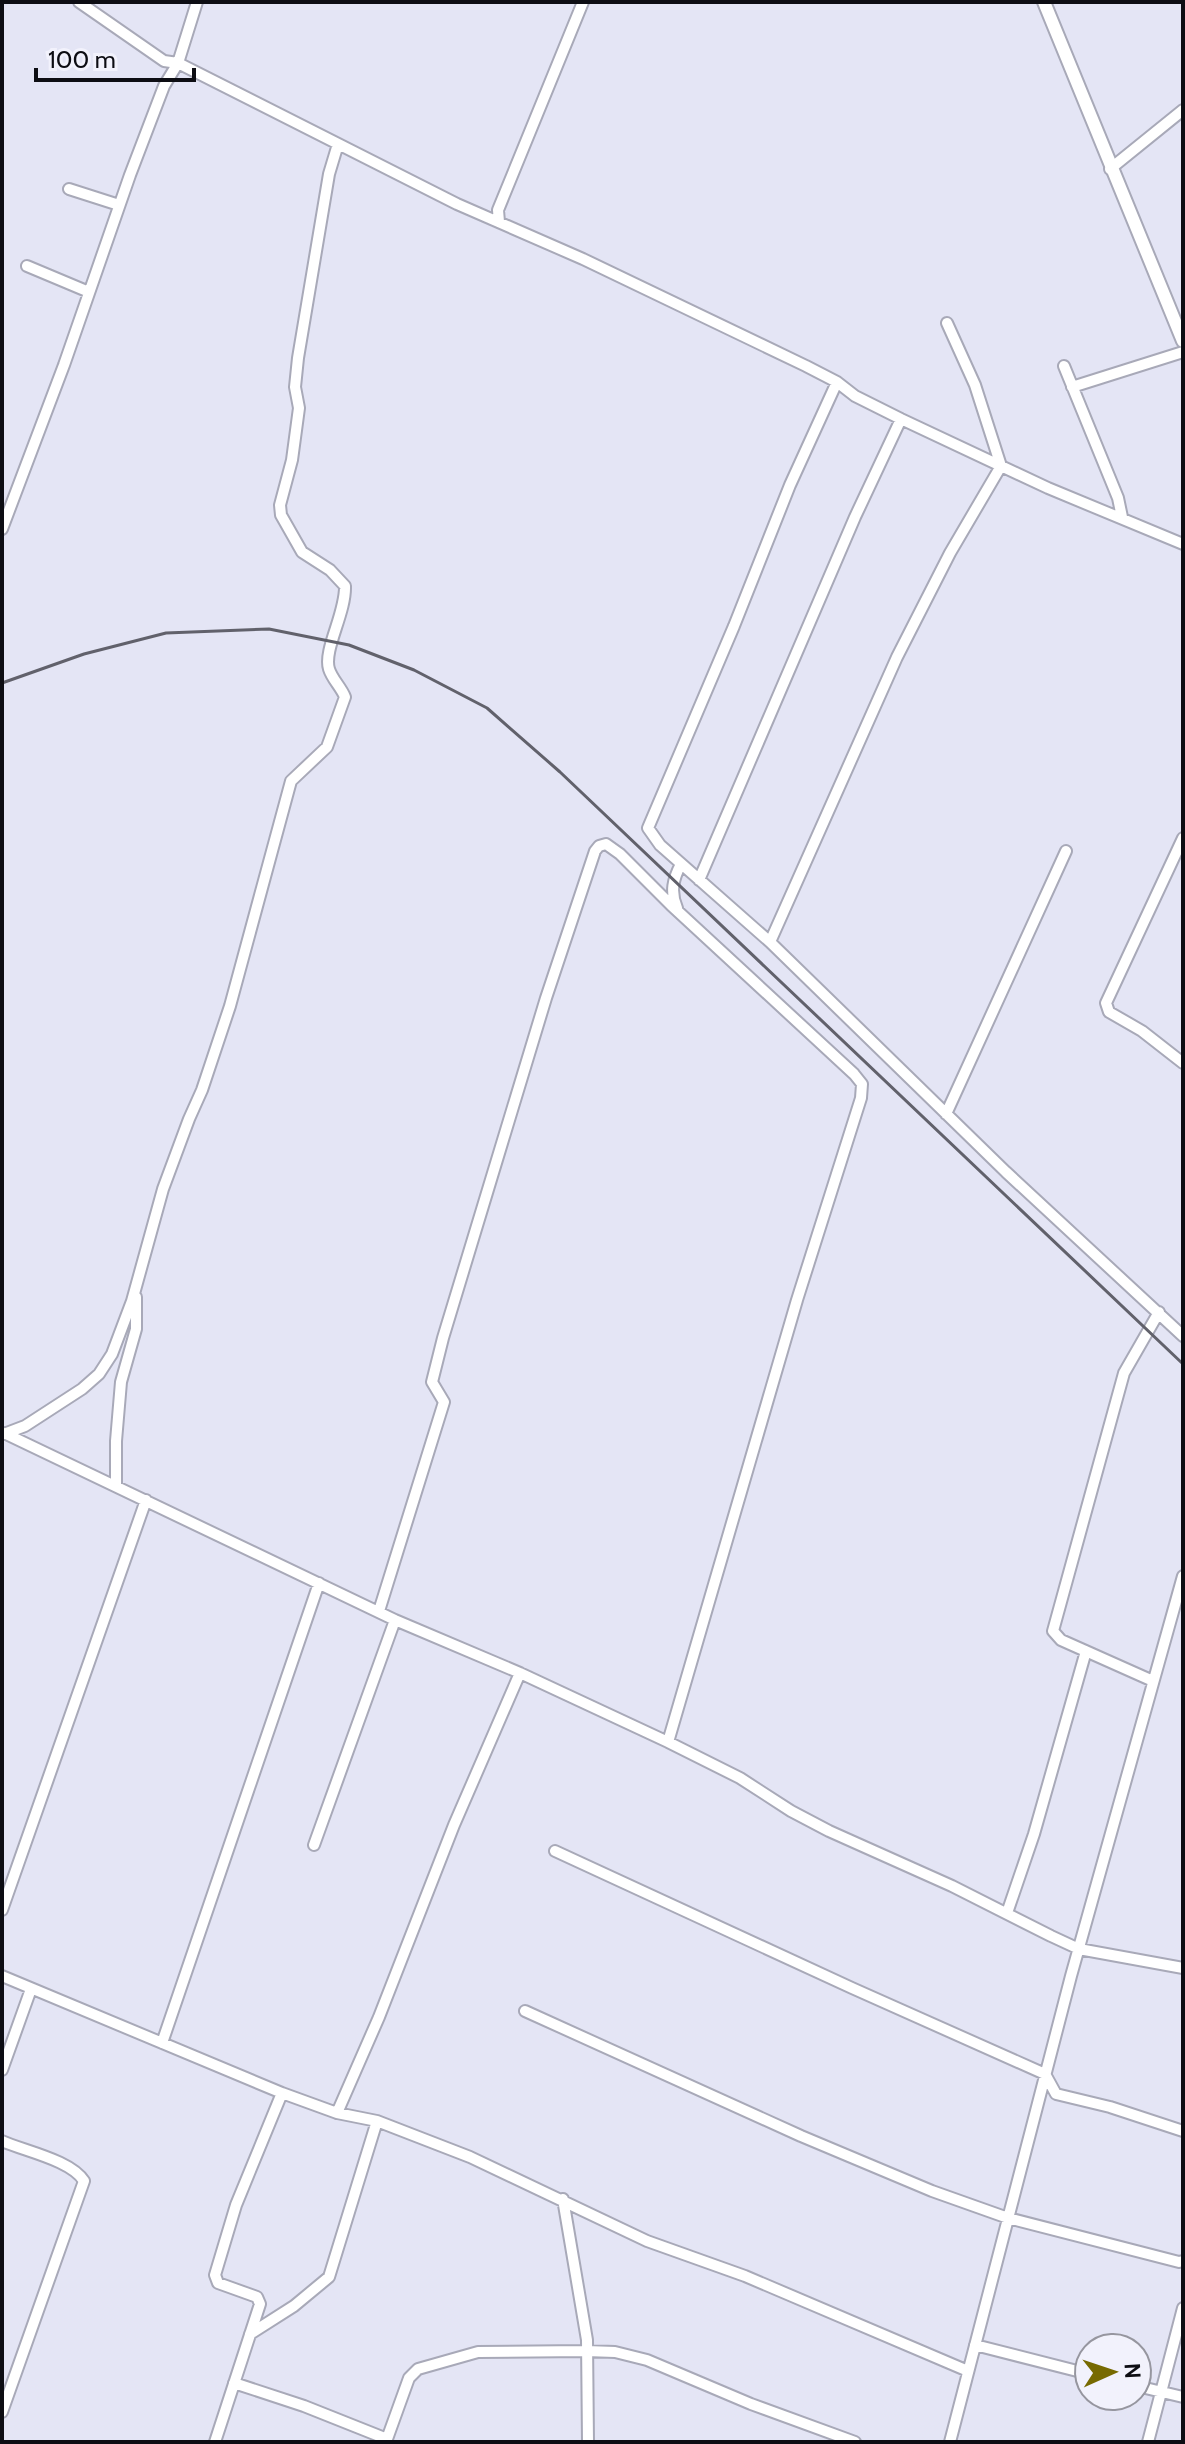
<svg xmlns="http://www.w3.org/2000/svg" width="1185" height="2444" viewBox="0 0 1185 2444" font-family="Cabin,sans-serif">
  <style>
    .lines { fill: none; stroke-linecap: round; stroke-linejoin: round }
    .minor-casing { stroke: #a8a9b8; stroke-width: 14 }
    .tertiary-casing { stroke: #a8a9b8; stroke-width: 16 }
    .minor { stroke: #fff; stroke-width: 10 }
    .tertiary { stroke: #fff; stroke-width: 12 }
    .rail { stroke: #61616b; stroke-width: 3 }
  </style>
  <rect width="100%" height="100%" fill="#e4e5f5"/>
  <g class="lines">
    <defs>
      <path id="minor" d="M 79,2 L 164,61 L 178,63 L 457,204 L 583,259 L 806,366 L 837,382 L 855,396 L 901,419 L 1048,488 L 1183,544
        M 1110,169 L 1183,110
        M 69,189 L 119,205
        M 499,222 L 498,210 L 583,2
        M 27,266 L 89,292
        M 1064,366 L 1118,498 L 1122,517
        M 837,382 L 790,485 L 734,626 L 648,828 L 660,845 L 770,942 L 1006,1172 L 1183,1336
        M 1072,387 L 1183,352
        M 2,529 L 64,365 L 130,175 L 164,86 L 178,63 L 197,2
        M 1183,838 L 1106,1003 L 1109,1012 L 1142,1031 L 1183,1063
        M 699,880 L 855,517 L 901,419
        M 677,908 C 670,892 673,879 681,864
        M 770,942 L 897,657 L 950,553 L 1001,466 L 975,385 L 947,323
        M 946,1114 L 1066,851
        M 4,1433 L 395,1620 L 520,1673 L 668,1742 L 740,1778 L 791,1811 L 829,1831 L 952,1886 L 1051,1936 L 1079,1949 L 1183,1968
        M 4,1434 L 25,1426 L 82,1389 L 99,1374 L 112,1354 L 132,1301 L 163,1189 L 189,1119 L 202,1090 L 230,1006 L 291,781 L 327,747 L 345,697 C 341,687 332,679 329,669 C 323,650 346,613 345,586 L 330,570 L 302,552 L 281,515 L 280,505 L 292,460 L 299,408 L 295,387 L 298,358 L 329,174 L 338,144
        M 116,1486 L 116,1441 L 121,1382 L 136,1329 L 136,1297
        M 379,1611 L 444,1402 L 432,1382 L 443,1338 L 546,998 L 595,851 L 599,846 L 606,844 L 620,854 L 671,905 L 854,1074 L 862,1084 L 861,1098 L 797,1300 L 668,1742
        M 1153,1681 L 1061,1640 L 1053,1631 L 1124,1373 L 1159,1312
        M 314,1845 L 395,1620
        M 555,1851 L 852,1988 L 1045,2074 L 1056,2094 L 1110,2107 L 1183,2131
        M 2,1910 L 146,1500
        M 1007,1913 L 1034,1834 L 1086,1651
        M 2,1976 L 282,2093 L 337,2113 L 377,2121 L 470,2157 L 647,2241 L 745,2276 L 968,2371
        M 525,2011 L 801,2136 L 932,2191 L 1008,2218 L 1179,2262 L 1183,2261
        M 162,2043 L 319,1583
        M 2,2070 L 31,1989
        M 337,2113 L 379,2017 L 454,1825 L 520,1673
        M 2,2141 C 24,2151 71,2160 84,2181 L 2,2412
        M 563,2199 L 587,2340 L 588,2442
        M 250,2334 L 294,2306 L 329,2277 L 377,2121
        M 975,2345 L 1089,2374
        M 234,2383 L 304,2406 L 387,2439 L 409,2378 L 418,2369 L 478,2352 L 586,2351 L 615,2352 L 647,2360 L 751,2404 L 855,2442
        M 1137,2386 L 1183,2397
        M 215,2442 L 260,2304 L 257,2297 L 218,2283 L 215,2275 L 236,2205 L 282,2093
        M 950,2442 L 1071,1976 L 1183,1576
        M 1148,2442 L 1183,2308"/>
      <path id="tertiary" d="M 1044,2 L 1183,341"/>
    </defs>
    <use href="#minor" class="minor-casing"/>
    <use href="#tertiary" class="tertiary-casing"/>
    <use href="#minor" class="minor"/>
    <use href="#tertiary" class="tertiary"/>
    <path class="rail" d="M 2,683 L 84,654 L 166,633 L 269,629 L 349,645 L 414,670 L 487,708 L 560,772 L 1183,1364"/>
  </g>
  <rect width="1185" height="2444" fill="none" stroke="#0d0d13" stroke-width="8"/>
  <g transform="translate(1113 2372) rotate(87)"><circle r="38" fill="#f2f2fc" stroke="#96969f" stroke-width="2"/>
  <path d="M0-6L14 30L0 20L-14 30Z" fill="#776a01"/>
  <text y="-12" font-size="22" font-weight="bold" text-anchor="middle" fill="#0d0d13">N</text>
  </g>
  <path d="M36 68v12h158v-12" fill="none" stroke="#0d0d13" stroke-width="4"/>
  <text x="48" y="68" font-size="24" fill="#0d0d13" stroke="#f2f2fc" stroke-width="6" paint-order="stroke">100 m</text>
</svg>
